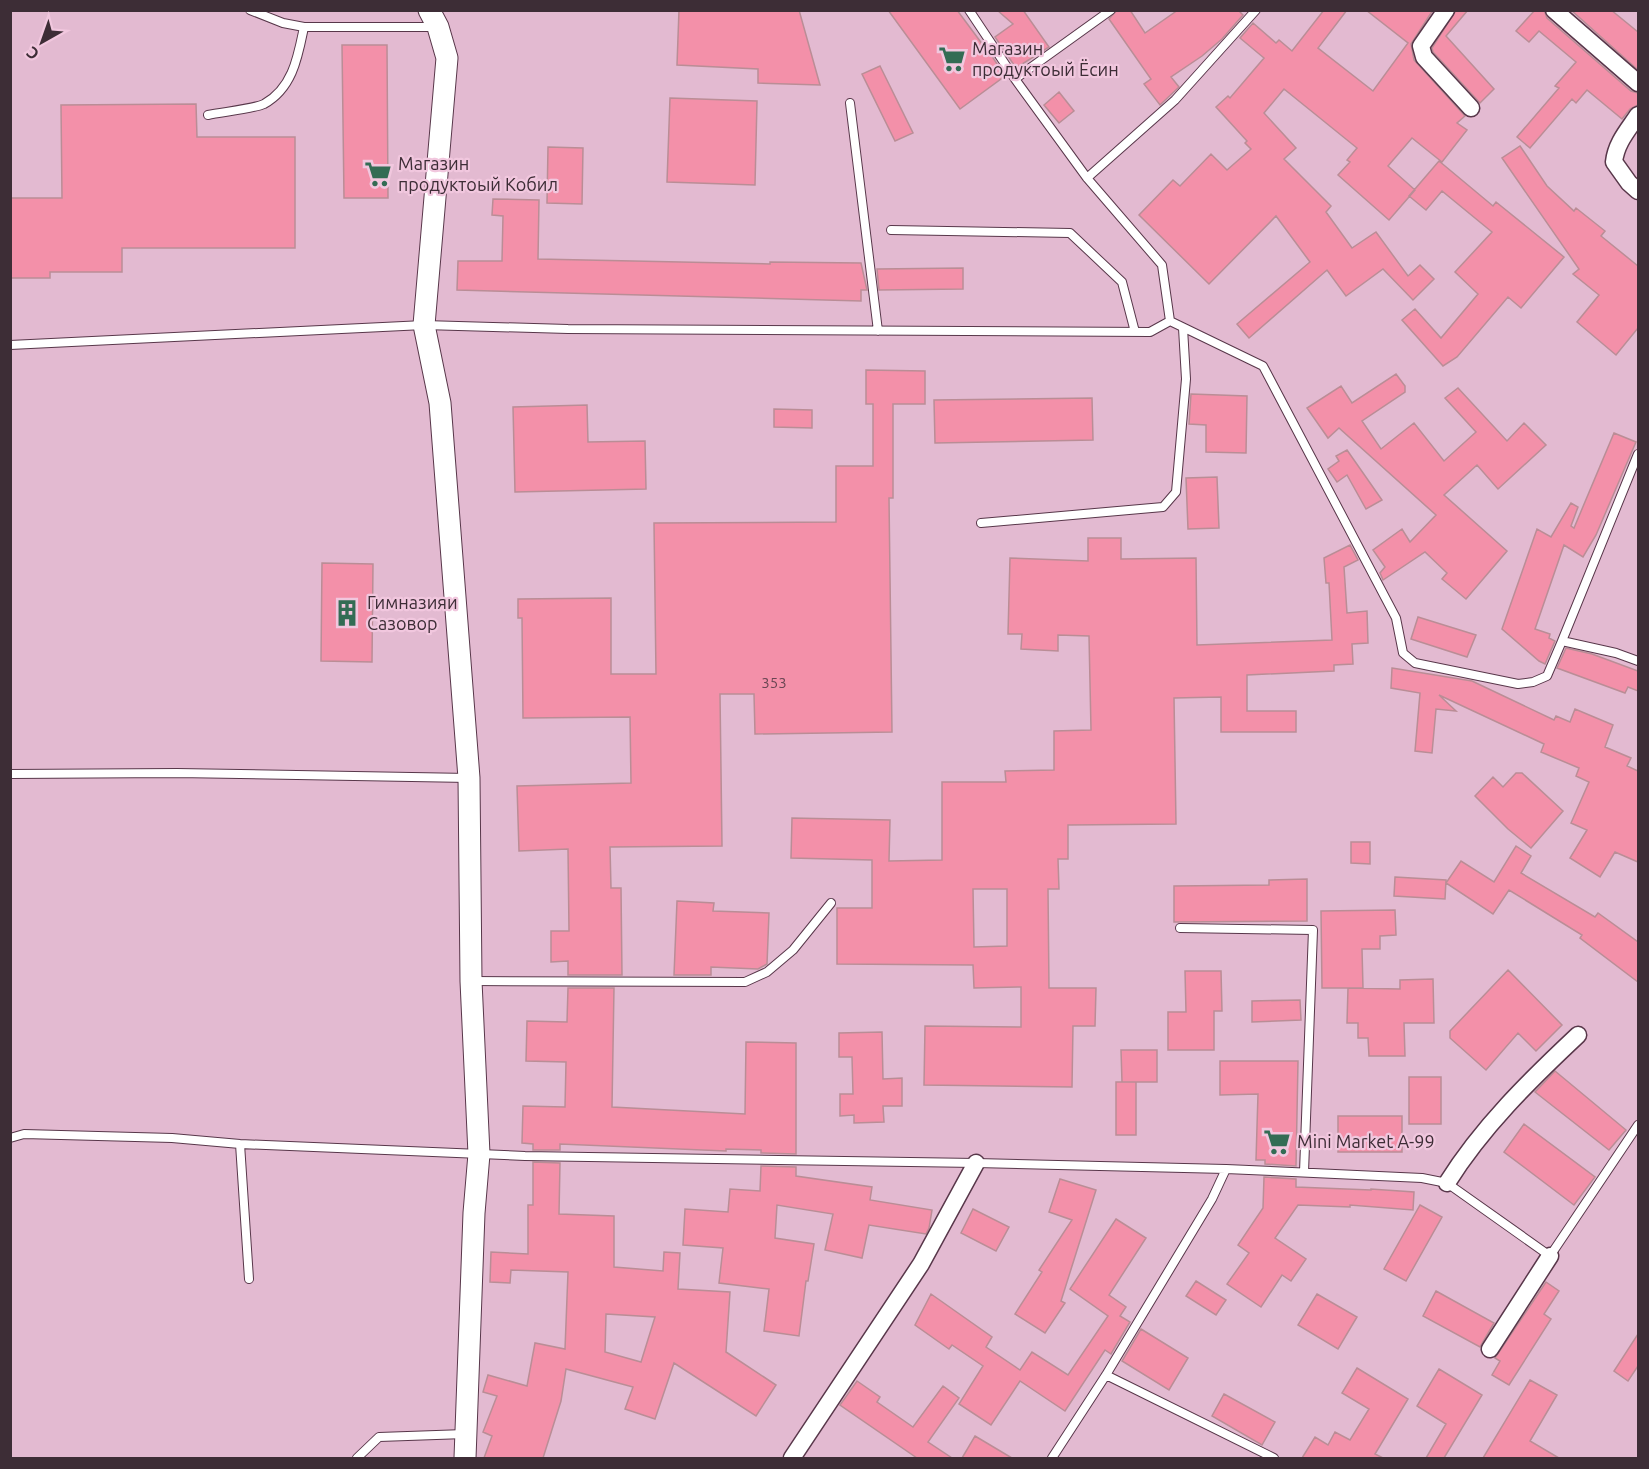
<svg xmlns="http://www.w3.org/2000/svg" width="1649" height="1469" viewBox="0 0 1649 1469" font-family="Ubuntu,sans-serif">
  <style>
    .building { fill: #f390a9; stroke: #ba8d96; stroke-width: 1.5; fill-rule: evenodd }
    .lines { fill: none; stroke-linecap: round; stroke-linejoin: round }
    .service-casing { stroke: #58374a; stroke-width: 10 }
    .minor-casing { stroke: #58374a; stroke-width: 19 }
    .tertiary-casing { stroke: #58374a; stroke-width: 23 }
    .service { stroke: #fff; stroke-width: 8 }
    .minor { stroke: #fff; stroke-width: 16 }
    .tertiary { stroke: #fff; stroke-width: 21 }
    .labels { text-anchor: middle; stroke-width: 4.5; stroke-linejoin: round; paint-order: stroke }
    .number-label { font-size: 15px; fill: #6a4653 }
    .poi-label { font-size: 18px; fill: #3d2d36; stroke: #f1c7de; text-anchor: start }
  </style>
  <rect width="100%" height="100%" fill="#e3bad1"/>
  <path class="building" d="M 679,10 L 799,10 L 820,85 L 758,83 L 758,69 L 677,65 Z
    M 888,10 L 957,10 L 983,45 L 984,44 L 1005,76 L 960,109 Z
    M 997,10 L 1023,10 L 1049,47 L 1016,68 L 995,37 L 1013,24 Z
    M 1117,10 L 1130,10 L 1145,33 L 1178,10 L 1238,10 L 1243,15 L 1222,39 L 1202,56 L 1171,77 L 1179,87 L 1160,105 L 1144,84 L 1151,79 L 1109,19 Z
    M 1324,10 L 1347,10 L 1318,48 L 1373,91 L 1408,43 L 1366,10 L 1433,10 L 1411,44 L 1414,60 L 1465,116 L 1457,123 L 1467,130 L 1442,162 L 1412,138 L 1388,166 L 1415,190 L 1389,220 L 1338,175 L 1350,162 L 1347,160 L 1357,148 L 1284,89 L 1264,113 L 1296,148 L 1284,159 L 1331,206 L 1326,212 L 1352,248 L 1376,232 L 1408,276 L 1420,265 L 1434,279 L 1413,300 L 1383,269 L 1346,296 L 1327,270 L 1249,338 L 1237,324 L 1310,262 L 1276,216 L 1209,284 L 1139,215 L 1173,180 L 1180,186 L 1211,154 L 1227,170 L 1251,149 L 1245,143 L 1247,141 L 1216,107 L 1228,96 L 1230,98 L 1264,58 L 1240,38 L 1253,23 L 1276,43 L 1279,40 L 1292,51 Z
    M 1456,10 L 1468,10 L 1446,36 L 1494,89 L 1480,103 L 1433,52 L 1432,48 Z
    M 1535,10 L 1544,10 L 1547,18 L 1631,91 L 1638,93 L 1638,105 L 1630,109 L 1622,119 L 1587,90 L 1576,103 L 1572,99 L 1530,148 L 1517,137 L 1559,88 L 1555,86 L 1576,62 L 1539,31 L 1529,42 L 1516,31 Z
    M 1571,10 L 1611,10 L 1638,32 L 1638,70 Z
    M 342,45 L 387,45 L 388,198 L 344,198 Z
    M 880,66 L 913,133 L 895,141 L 862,74 Z
    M 1059,92 L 1074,111 L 1059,123 L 1044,105 Z
    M 670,98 L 757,101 L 755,185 L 667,182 Z
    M 196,104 L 197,137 L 295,137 L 295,248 L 122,248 L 122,272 L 50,272 L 50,278 L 10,278 L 10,198 L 62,198 L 61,105 Z
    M 1520,146 L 1547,186 L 1574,211 L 1576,208 L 1605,231 L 1601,236 L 1638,266 L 1638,328 L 1616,355 L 1577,322 L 1599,295 L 1573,274 L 1579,269 L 1502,158 Z
    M 548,147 L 583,148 L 582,204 L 547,203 Z
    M 1439,161 L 1493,206 L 1496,202 L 1564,257 L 1521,308 L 1508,297 L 1457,357 L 1443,366 L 1402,320 L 1415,309 L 1441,338 L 1478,294 L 1455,272 L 1492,232 L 1442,191 L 1426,210 L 1409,196 Z
    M 493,199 L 539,200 L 538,259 L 770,264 L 770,262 L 861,263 L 867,290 L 861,290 L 861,301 L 457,290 L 458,261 L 502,261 L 503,216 L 492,215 Z
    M 963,268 L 963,289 L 879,290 L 877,269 Z
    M 866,370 L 925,371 L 925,404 L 893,404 L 893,498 L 889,498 L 892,732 L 755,734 L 754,694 L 720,694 L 722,846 L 610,847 L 611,888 L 621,888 L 622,975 L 568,975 L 568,961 L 551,962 L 551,931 L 569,931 L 568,849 L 519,851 L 517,786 L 631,783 L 630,717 L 523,718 L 522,618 L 518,618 L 518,599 L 611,598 L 611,674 L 656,674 L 654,523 L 836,522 L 836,466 L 873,466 L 873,404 L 866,404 Z
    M 1396,374 L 1405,386 L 1405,392 L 1362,421 L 1381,449 L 1414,423 L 1444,461 L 1476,432 L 1445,398 L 1458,388 L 1507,441 L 1524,423 L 1546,445 L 1498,489 L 1477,465 L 1444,495 L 1507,551 L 1466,599 L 1442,579 L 1447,573 L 1425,552 L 1383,580 L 1380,573 L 1385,567 L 1373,550 L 1402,529 L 1410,542 L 1436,515 L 1339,428 L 1328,438 L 1307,408 L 1341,386 L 1352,403 Z
    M 1191,394 L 1247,396 L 1246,453 L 1206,452 L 1206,425 L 1189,424 Z
    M 1092,398 L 1093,440 L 935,443 L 934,400 Z
    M 587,405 L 588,442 L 645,441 L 646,489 L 515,492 L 513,407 Z
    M 774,409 L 812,410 L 812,428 L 774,427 Z
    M 1614,433 L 1636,442 L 1596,535 L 1583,557 L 1564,545 L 1535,629 L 1550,634 L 1549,638 L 1555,641 L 1545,664 L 1539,661 L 1502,629 L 1537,529 L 1551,537 L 1571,503 L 1578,507 L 1571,526 L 1574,528 Z
    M 1347,450 L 1382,500 L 1366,509 L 1347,475 L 1337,482 L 1328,469 L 1339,461 L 1336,456 Z
    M 1217,477 L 1219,528 L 1188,529 L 1186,478 Z
    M 1088,538 L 1121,538 L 1121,559 L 1196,558 L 1197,645 L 1332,640 L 1329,583 L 1326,583 L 1324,558 L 1350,545 L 1358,560 L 1344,567 L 1347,613 L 1367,611 L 1368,643 L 1352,644 L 1353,664 L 1334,665 L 1334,671 L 1247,675 L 1247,711 L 1296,711 L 1296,732 L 1221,732 L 1221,697 L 1174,698 L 1176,824 L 1068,825 L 1068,859 L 1058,859 L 1059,889 L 1048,889 L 1049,988 L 1096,988 L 1095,1026 L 1073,1026 L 1072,1087 L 924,1085 L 925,1026 L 1021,1027 L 1021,987 L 974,988 L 973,965 L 837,964 L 837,908 L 872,908 L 872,860 L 791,858 L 792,818 L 890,820 L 889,861 L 942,860 L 942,782 L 1006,782 L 1005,771 L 1054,770 L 1054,731 L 1091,730 L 1089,636 L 1058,635 L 1058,651 L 1021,649 L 1022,634 L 1008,634 L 1010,558 L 1088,561 ZM 973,889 L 1007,889 L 1007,946 L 974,947 Z
    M 322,563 L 373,564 L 372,662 L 321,661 Z
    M 1418,617 L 1476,635 L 1467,657 L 1411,639 Z
    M 1566,648 L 1592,654 L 1638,671 L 1638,691 L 1628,687 L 1625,693 L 1557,668 Z
    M 1392,668 L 1472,681 L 1554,720 L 1556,716 L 1570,722 L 1575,709 L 1613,725 L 1605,747 L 1631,758 L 1627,766 L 1638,771 L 1638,862 L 1615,852 L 1600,877 L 1570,858 L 1587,830 L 1571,823 L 1589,782 L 1576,776 L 1579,768 L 1541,752 L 1544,744 L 1439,695 L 1456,711 L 1436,709 L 1432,753 L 1415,751 L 1420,693 L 1391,688 Z
    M 1516,773 L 1522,773 L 1563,811 L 1531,848 L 1508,829 L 1475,796 L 1493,777 L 1503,787 Z
    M 1351,842 L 1370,842 L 1370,864 L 1351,863 Z
    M 1516,846 L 1531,856 L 1521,873 L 1595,917 L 1598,913 L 1638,942 L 1638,982 L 1580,938 L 1582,935 L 1509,890 L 1493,914 L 1446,883 L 1461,861 L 1494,882 Z
    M 1395,877 L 1446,880 L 1445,899 L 1394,896 Z
    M 1307,879 L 1307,921 L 1174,922 L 1174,886 L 1269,885 L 1269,880 Z
    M 677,901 L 714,903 L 713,911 L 769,913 L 767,964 L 758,969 L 711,967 L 711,975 L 674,975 Z
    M 1395,910 L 1396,935 L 1380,936 L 1380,949 L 1362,949 L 1363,988 L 1322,988 L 1321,911 Z
    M 1508,970 L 1562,1025 L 1536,1051 L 1518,1033 L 1486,1070 L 1450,1038 L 1450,1031 Z
    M 1185,971 L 1221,971 L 1222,1011 L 1214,1011 L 1214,1050 L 1168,1050 L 1168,1012 L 1186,1012 Z
    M 1433,979 L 1434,1023 L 1404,1023 L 1405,1056 L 1369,1056 L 1368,1038 L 1358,1038 L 1358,1023 L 1347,1023 L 1348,988 L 1400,989 L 1400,980 Z
    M 568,988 L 614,988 L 612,1107 L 745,1114 L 746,1042 L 796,1043 L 796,1154 L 761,1153 L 761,1150 L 726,1149 L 726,1151 L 560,1144 L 560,1150 L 533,1150 L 533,1144 L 522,1143 L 523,1106 L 565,1107 L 566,1062 L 526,1061 L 527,1021 L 567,1022 Z
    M 1300,1000 L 1301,1020 L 1252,1022 L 1252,1001 Z
    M 882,1032 L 883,1079 L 902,1078 L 902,1106 L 883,1106 L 884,1122 L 854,1123 L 854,1115 L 840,1116 L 840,1094 L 853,1094 L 852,1057 L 839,1057 L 839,1033 Z
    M 1121,1050 L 1157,1050 L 1157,1082 L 1122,1082 Z
    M 1220,1061 L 1298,1061 L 1296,1166 L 1265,1164 L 1265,1160 L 1256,1160 L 1258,1094 L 1220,1095 Z
    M 1555,1071 L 1626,1130 L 1609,1150 L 1535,1092 Z
    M 1409,1077 L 1441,1077 L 1441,1124 L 1409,1124 Z
    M 1116,1082 L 1136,1082 L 1136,1135 L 1116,1135 Z
    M 1338,1116 L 1402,1116 L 1402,1152 L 1338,1152 Z
    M 1524,1124 L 1595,1177 L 1574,1205 L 1504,1152 Z
    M 533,1162 L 560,1163 L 559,1214 L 614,1216 L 614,1267 L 663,1271 L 664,1252 L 680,1253 L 678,1289 L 730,1292 L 726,1352 L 776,1385 L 756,1416 L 674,1363 L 655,1419 L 625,1409 L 633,1387 L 566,1369 L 561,1401 L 543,1458 L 484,1458 L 492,1436 L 483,1432 L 497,1396 L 483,1392 L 488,1375 L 527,1386 L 535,1343 L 565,1349 L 568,1272 L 511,1270 L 510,1283 L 490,1282 L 491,1252 L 528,1254 L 528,1205 L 533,1205 ZM 606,1314 L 655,1317 L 641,1362 L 605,1352 Z
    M 761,1166 L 796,1167 L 796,1176 L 872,1187 L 870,1200 L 932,1210 L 929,1228 L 926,1234 L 869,1225 L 862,1258 L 825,1250 L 833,1214 L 777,1205 L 775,1238 L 814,1244 L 808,1281 L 806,1281 L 799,1336 L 764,1331 L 769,1289 L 719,1283 L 723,1248 L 683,1245 L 685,1209 L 728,1212 L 730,1189 L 760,1191 Z
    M 1264,1177 L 1296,1179 L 1296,1187 L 1371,1190 L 1371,1189 L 1414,1192 L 1413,1210 L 1350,1205 L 1350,1207 L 1298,1205 L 1275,1238 L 1306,1259 L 1291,1281 L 1282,1275 L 1261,1307 L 1227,1284 L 1249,1253 L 1238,1245 L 1263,1208 Z
    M 1060,1179 L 1096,1190 L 1061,1301 L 1065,1303 L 1045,1333 L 1015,1314 L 1042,1272 L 1039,1270 L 1072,1220 L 1049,1212 Z
    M 1420,1205 L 1442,1217 L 1406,1281 L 1384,1269 Z
    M 973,1209 L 1009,1227 L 996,1251 L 961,1233 Z
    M 1116,1219 L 1146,1238 L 1109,1295 L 1126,1307 L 1120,1316 L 1130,1322 L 1111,1354 L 1105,1350 L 1065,1411 L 1020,1381 L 991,1425 L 959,1404 L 983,1366 L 952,1345 L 949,1349 L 915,1325 L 931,1294 L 992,1337 L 986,1347 L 1020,1370 L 1032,1352 L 1068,1375 L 1108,1316 L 1070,1289 Z
    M 1196,1281 L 1226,1300 L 1216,1315 L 1186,1296 Z
    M 1546,1282 L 1559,1291 L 1544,1314 L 1551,1319 L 1509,1385 L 1492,1375 L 1500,1361 L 1495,1358 Z
    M 1436,1291 L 1494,1323 L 1480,1347 L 1423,1316 Z
    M 1317,1294 L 1357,1317 L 1338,1349 L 1298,1325 Z
    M 1141,1329 L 1188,1358 L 1169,1390 L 1122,1361 Z
    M 1638,1334 L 1638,1366 L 1628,1381 L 1614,1371 Z
    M 1357,1368 L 1408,1399 L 1375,1454 L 1383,1458 L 1302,1458 L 1315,1437 L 1328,1445 L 1335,1432 L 1350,1440 L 1369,1409 L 1342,1393 Z
    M 1439,1369 L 1482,1395 L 1444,1458 L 1426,1458 L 1446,1424 L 1417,1406 Z
    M 1530,1380 L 1557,1395 L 1530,1441 L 1559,1458 L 1483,1458 Z
    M 857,1381 L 880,1397 L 877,1402 L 913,1427 L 943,1386 L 959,1398 L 928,1442 L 952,1458 L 917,1458 L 840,1405 Z
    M 1224,1394 L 1275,1422 L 1262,1445 L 1212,1416 Z
    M 975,1436 L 1012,1458 L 962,1458 Z"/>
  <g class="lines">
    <defs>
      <path id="service" d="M 250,10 L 283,23 L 304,27 L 437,27
        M 969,10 L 1015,79 L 1087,178 L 1162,265 L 1170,321
        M 1015,79 L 1111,10
        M 850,103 L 878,331
        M 208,115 C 222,112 253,109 264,104 C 293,88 298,56 304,27
        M 1087,178 L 1175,100 L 1256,10
        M 891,230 L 1070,233 L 1122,282 L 1135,332
        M 10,345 L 424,325 L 568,329 L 1150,332 L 1170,321 L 1263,366 L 1396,618 L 1403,653 L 1415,663 L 1518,684 L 1533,682 L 1547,676 L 1562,641 L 1616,653 L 1638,661
        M 981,523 L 1163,507 L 1176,492 L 1186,379 L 1183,328
        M 1562,641 L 1638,454
        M 10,774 L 177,773 L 469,778
        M 1180,928 L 1313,930 L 1304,1172
        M 472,981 L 745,982 L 767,972 L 793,950 L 831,903
        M 10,1138 L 24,1134 L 172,1138 L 240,1144 L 525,1156 L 976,1163 L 1226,1169 L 1212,1199 L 1106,1375 L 1052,1458
        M 240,1144 L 249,1279
        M 1226,1169 L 1422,1178 L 1447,1183 L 1550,1256 L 1638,1125
        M 1106,1375 L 1274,1458
        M 357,1458 L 379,1437 L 465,1434"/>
      <path id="minor" d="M 1446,10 L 1421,46 L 1424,57 L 1471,108
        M 1554,10 L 1638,83
        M 1638,115 C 1628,130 1616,143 1614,162 L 1629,183 L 1638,191
        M 1447,1183 C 1482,1127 1530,1080 1578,1035
        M 1490,1349 L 1550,1256
        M 792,1458 L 921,1264 L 976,1163"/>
      <path id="tertiary" d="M 429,10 L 438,27 L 447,58 L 424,325 L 440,403 L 469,778 L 471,981 L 479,1154 L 474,1213 L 465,1458"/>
    </defs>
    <use href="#service" class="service-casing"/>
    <use href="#minor" class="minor-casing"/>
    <use href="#tertiary" class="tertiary-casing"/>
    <use href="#service" class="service"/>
    <use href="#minor" class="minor"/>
    <use href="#tertiary" class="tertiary"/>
  </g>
  <defs>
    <symbol id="supermarket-bare" viewBox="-9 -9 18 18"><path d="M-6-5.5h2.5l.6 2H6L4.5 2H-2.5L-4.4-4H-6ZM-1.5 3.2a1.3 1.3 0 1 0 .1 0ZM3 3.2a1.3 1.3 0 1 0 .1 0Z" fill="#336c54" stroke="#f1c7de" stroke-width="2.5" paint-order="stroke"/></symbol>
    <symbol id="building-bare" viewBox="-9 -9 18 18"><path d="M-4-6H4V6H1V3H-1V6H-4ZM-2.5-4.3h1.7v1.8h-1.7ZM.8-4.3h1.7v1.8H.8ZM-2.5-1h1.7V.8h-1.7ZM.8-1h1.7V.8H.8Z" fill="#336c54" stroke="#f1c7de" stroke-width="2.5" paint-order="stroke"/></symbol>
  </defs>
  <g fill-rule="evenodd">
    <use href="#supermarket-bare" x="933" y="40" width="38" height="38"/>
    <use href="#supermarket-bare" x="359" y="155" width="38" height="38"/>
    <use href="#building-bare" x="328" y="594" width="38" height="38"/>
    <use href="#supermarket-bare" x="1258" y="1123" width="38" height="38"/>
  </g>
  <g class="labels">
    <g class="number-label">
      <text x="774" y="688">353</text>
    </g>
    <g class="poi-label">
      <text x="972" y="55">Магазин<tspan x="972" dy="21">продуктоый Ёсин</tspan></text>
      <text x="398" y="170">Магазин<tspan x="398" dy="21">продуктоый Кобил</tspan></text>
      <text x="367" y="609">Гимназияи<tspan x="367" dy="21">Сазовор</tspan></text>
      <text x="1297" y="1148">Mini Market A-99</text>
    </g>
  </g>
  <rect width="1649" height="1469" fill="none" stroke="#3d2d36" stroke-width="24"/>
  <g transform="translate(42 42) rotate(220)" stroke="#f1c7de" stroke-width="4.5" paint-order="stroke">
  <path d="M0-4.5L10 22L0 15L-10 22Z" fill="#3d2d36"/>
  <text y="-9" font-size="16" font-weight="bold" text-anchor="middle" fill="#3d2d36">С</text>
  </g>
</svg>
